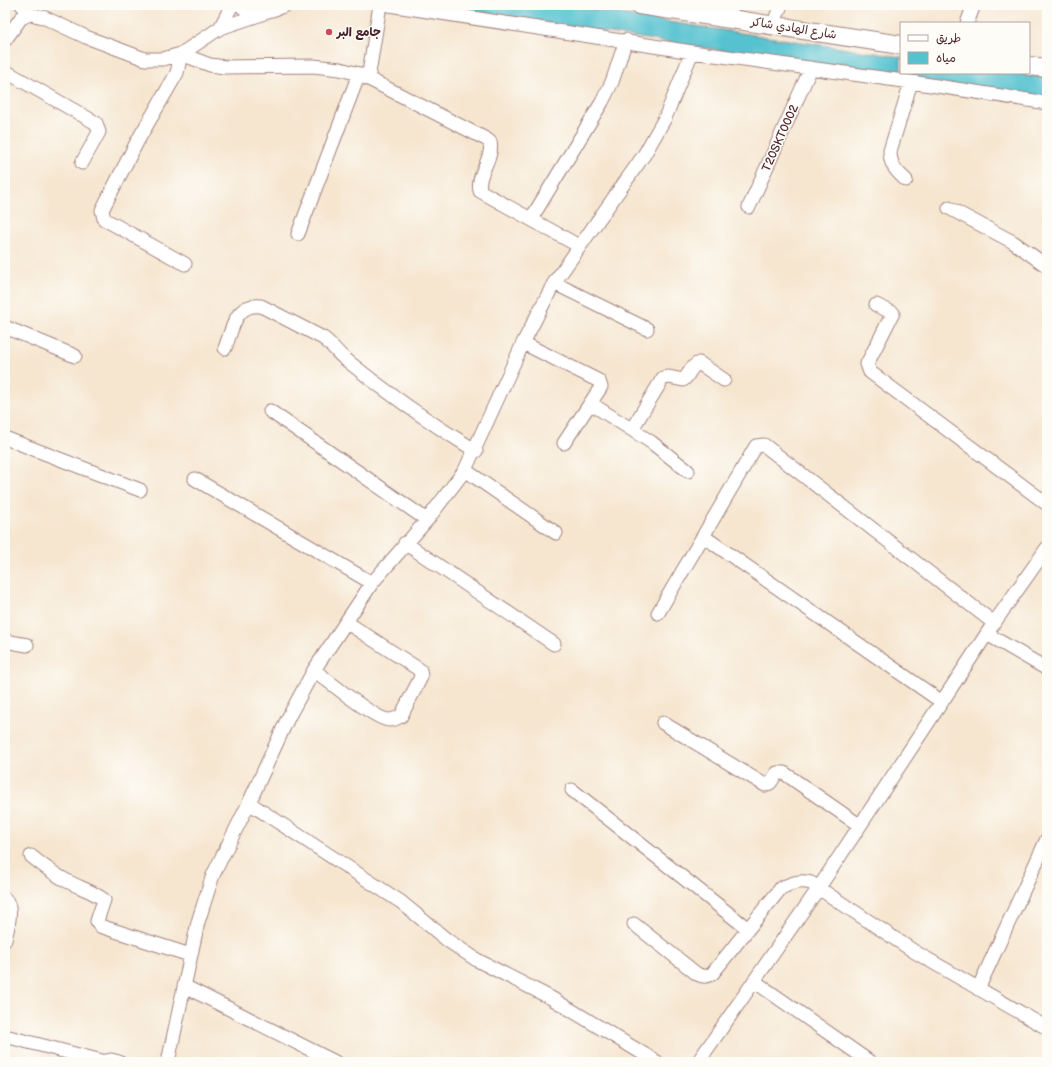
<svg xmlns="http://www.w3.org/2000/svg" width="1052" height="1067" viewBox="0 0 1052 1067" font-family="'Balsamiq Sans','Playpen Sans Arabic',sans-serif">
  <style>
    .water { fill: #56c2d0; stroke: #50707e }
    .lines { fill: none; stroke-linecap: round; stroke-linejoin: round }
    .minor-casing { stroke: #a0827e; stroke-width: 15 }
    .secondary-casing { stroke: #a0827e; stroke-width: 20 }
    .minor { stroke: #fff; stroke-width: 13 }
    .secondary { stroke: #fff; stroke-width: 18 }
    .poi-dot { fill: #d1495b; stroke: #fdfcf7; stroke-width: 1.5 }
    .labels { text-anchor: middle; stroke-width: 3; stroke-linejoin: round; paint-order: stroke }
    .street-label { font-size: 12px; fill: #4a1f2b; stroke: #fdfcf7 }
    .poi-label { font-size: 12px; font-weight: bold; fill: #4a1f2b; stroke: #fdfcf7; text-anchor: start }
  </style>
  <rect width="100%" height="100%" fill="#fdfcf7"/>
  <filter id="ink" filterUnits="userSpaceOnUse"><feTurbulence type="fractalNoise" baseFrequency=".025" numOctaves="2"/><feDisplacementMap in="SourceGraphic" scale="8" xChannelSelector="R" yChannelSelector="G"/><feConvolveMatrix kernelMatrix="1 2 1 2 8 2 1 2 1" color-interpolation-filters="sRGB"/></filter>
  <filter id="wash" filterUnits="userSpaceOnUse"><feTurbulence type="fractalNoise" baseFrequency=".012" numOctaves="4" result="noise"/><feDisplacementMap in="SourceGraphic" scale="16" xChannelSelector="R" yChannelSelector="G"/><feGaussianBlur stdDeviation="0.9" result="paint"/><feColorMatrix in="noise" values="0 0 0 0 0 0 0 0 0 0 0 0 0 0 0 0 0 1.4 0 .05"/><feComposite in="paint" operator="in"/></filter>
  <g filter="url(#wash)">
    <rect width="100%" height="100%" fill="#f6e6d0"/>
    <path class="water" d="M 437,5 L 567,5 L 675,23 L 901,57 L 901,73 L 1013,73 L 1047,78 L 1047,99 L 665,42 Z"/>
  </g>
  <g filter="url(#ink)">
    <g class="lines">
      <defs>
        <path id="minor" d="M 22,5 L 30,14
          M 240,5 C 255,19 269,11 286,5
          M 389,5 L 692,52 L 911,82 L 1047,103
          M 967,23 L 974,5
          M 773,25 L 781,5
          M 220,28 L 232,5
          M 5,40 L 21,18 L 30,14 L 43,17 L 86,37 L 145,59 L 163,59 L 181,54 L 220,28 L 262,14
          M 181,54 L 210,65 L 225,67 L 313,66 L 340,69 L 359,74 L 486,139 L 490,142 C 494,159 476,174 480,191 L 579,246
          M 181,54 L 177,73 L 138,140 L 102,210 L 104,219 L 185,264
          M 5,71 L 96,123 L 99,132 L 82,163
          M 368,79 L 380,5
          M 906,180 C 896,171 890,165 890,151 L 911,82
          M 749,207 L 811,68
          M 949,208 L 1013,242 L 1047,266
          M 531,219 L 602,102 L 612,82 L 626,40
          M 298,234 L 359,74
          M 554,283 L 647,329
          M 876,305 L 893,313 L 867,364 L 870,372 L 1047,504
          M 5,327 L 75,356
          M 523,343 L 599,381 L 601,387 L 564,443
          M 225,348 C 233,328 235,303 261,306 L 323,338 C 332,344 337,353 345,359 C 387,393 430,423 476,451
          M 590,403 L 651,442 L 688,471
          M 270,411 L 427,520
          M 632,429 L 663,378 L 669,377 L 683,380 C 690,375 690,366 699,363 L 724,380
          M 5,438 L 140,490
          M 465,470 L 556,533
          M 195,479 L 372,583
          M 703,536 L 942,702
          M 405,543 L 554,644
          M 658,613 L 756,446 L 764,445 L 994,623
          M 987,634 L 1047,669
          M 5,641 L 27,645
          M 314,670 C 327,680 376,720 389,720 C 394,720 397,718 401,716 L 421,677 L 420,670 L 346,622
          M 663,723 L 765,785 L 770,783 L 777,773 L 784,773 L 859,825
          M 572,790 L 748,929
          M 249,803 L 401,902 L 447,940 L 477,960 L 551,998 L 657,1062
          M 31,856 C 42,865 54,874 67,881 C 80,888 93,891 104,900 L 97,921 L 100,926 L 190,955
          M 5,899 C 14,909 7,929 5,940
          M 634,924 L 697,974 C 703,977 706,977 712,974 L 781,888 C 792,883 800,880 811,883 L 915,952 L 1047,1028
          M 754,981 L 870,1062
          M 184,986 L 335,1062
          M 978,989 L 1047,839
          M 5,1036 L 102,1061
          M 101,1062 L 111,1060 L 119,1062
          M 168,1062 L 198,922 L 213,875 L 249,803 L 288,718 L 314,670 L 372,583 L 427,520 L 465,470 L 523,343 L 554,283 L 644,155 L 665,118 L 692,52
          M 698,1062 L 818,889 L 994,623 L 1047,548"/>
        <path id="secondary" d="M 639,5 L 901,45
          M 1029,66 L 1047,68"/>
      </defs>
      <use href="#minor" class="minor-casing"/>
      <use href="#secondary" class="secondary-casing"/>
      <use href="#minor" class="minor"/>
      <use href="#secondary" class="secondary"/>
    </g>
  </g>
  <circle class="poi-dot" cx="329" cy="32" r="4"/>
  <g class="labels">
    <g class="street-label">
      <text transform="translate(794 28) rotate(9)" y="4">شارع الهادي شاكر</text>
      <text transform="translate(780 138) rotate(-66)" y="4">T20SKT0002</text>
    </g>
    <g class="poi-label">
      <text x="337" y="36">جامع البر</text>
    </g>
  </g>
  <rect width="1052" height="1067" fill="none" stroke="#fdfcf7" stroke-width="20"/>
  <rect x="900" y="22" width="130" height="52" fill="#fdfcf7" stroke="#b5a4a5"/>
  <rect x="908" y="35" width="20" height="6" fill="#ffffff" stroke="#b5a4a5"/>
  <text x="936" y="42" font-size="12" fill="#4a1f2b">طريق</text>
  <rect x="908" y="52" width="20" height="12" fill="#56c2d0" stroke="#b5a4a5"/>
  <text x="936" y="62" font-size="12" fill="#4a1f2b">مياه</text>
</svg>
